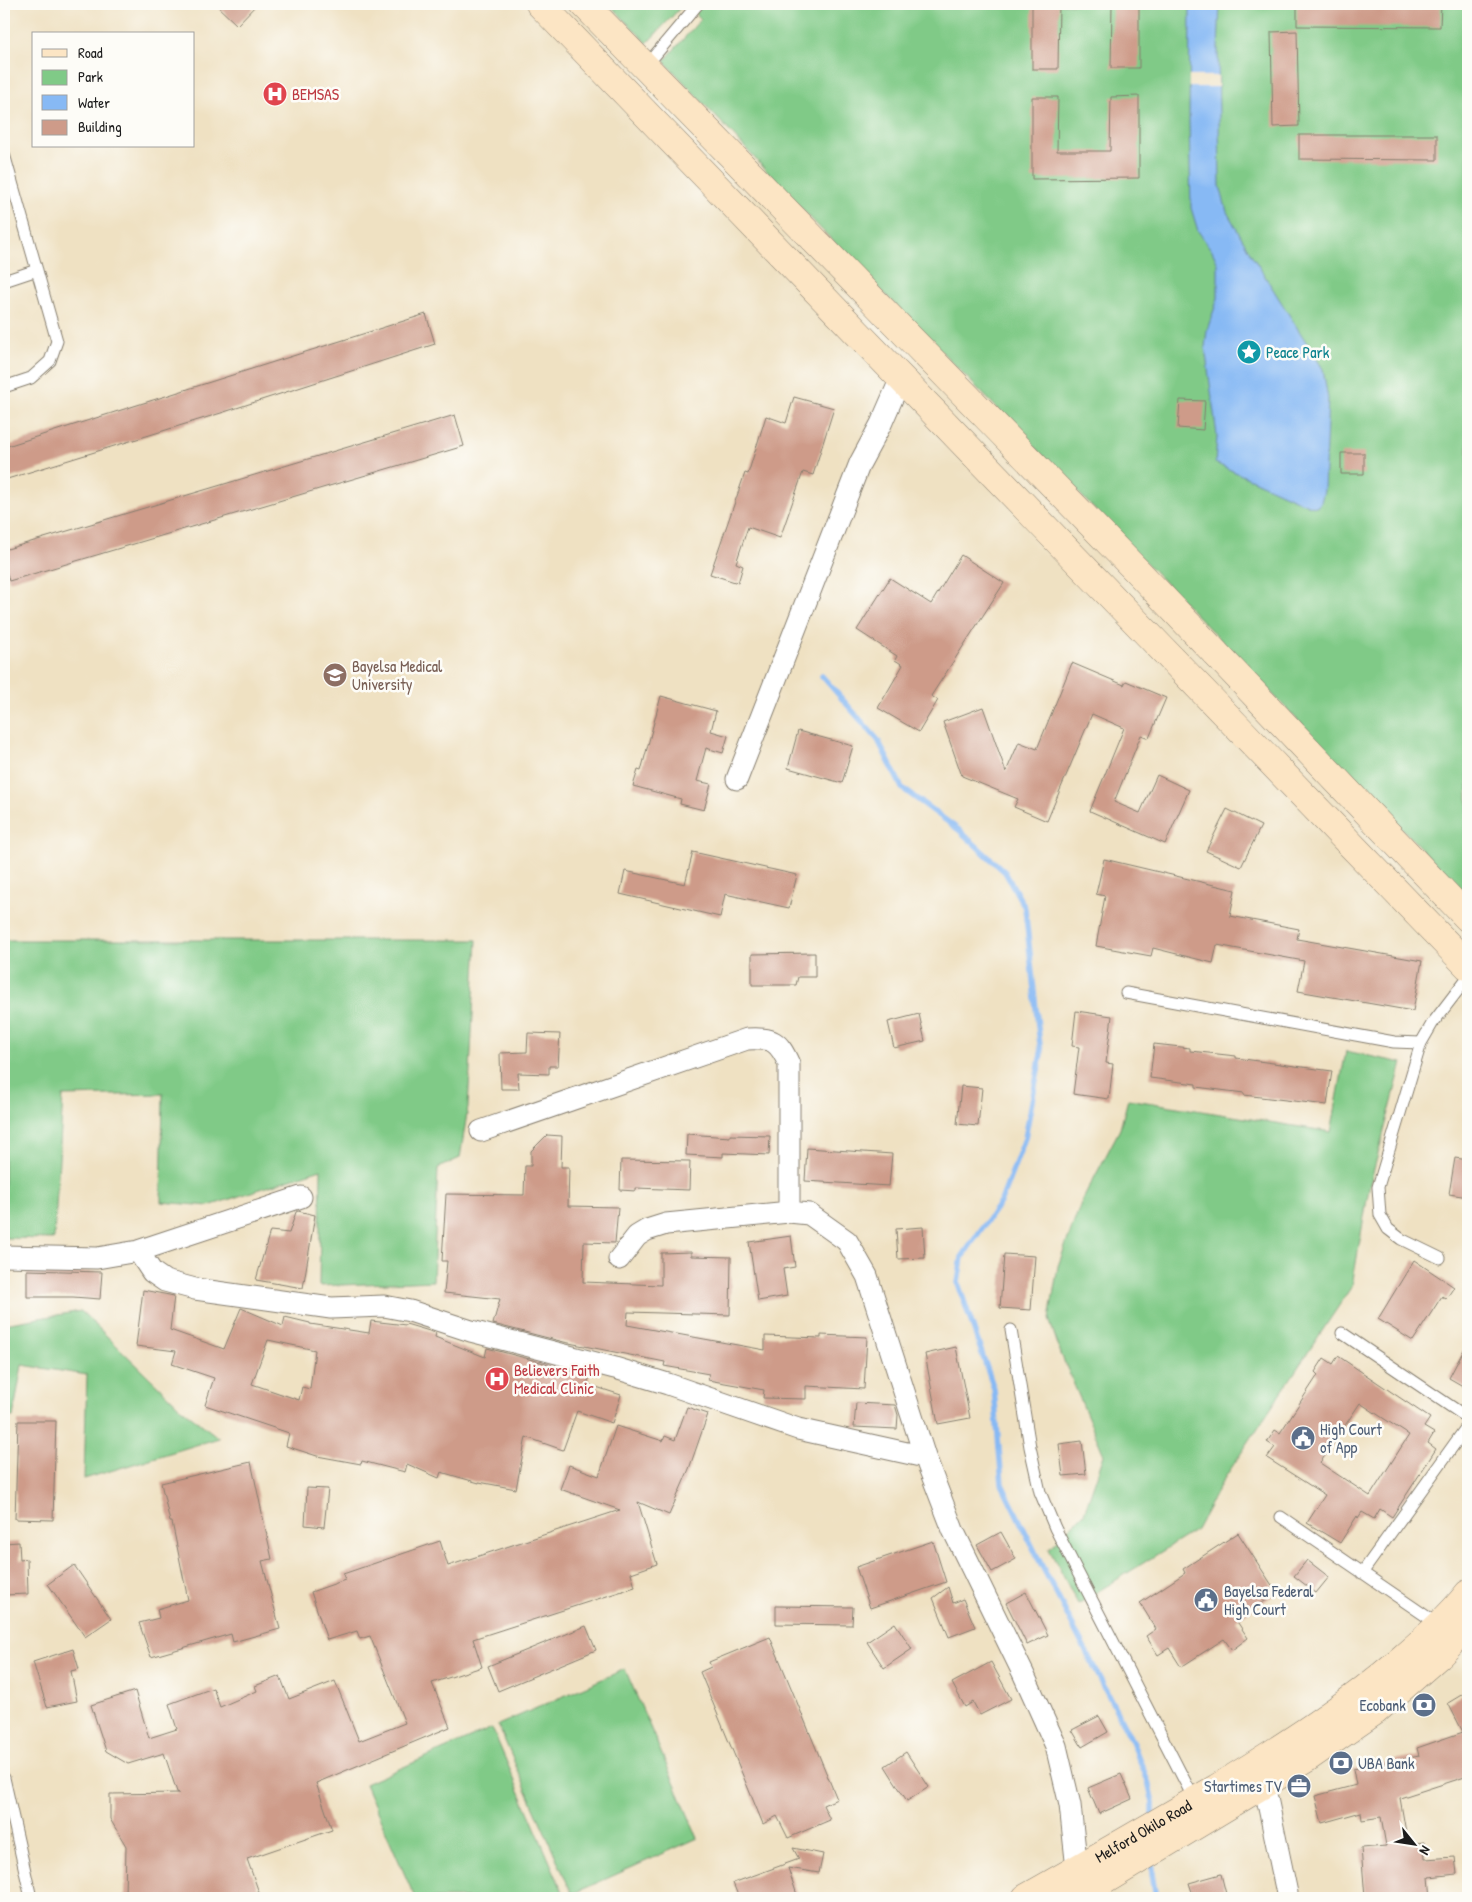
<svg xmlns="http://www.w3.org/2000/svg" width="1472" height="1902" viewBox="0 0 1472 1902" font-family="'Patrick Hand',sans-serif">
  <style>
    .green { fill: #80ca87; stroke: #4e7352 }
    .water { fill: #87b9f4; stroke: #526a88 }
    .pier { fill: #efe1c2 }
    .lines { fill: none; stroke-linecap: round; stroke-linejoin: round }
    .stream { stroke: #87b9f4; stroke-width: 5.5 }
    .building { fill: #ce9b89; fill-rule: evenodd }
    .service-casing { stroke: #867e6f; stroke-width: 13 }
    .minor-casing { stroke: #867e6f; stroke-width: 23 }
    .secondary-casing { stroke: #867e6f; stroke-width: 29 }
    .service { stroke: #fff; stroke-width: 11 }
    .minor { stroke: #fff; stroke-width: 21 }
    .secondary { stroke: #fce5c4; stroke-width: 28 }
    .labels { text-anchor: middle; stroke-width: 5; stroke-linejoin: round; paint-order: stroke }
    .health-label { font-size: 16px; fill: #be3a42; stroke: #fdfcf7; text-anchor: start }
    .culture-label { font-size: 16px; fill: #0d838f; stroke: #fdfcf7; text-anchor: start }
    .education-label { font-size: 16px; fill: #785e54; stroke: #fdfcf7; text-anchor: start }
    .service-label { font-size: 16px; fill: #4e5e75; stroke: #fdfcf7; text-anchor: start }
    .street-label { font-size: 16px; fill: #1c1c1c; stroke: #fdfcf7 }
  </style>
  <rect width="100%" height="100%" fill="#fdfcf7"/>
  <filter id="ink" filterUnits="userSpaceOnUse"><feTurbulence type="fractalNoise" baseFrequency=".02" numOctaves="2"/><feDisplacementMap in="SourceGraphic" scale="10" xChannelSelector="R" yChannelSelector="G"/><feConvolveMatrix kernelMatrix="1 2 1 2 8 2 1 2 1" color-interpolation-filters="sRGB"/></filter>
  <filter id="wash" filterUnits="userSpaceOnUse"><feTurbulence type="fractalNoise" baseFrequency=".0096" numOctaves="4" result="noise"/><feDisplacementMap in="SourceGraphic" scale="20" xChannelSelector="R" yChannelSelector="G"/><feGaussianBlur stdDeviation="1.12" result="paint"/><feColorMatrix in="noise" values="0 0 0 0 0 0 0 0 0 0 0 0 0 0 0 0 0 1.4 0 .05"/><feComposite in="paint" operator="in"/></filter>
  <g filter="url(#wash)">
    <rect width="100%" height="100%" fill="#efe1c2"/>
    <path class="green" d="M 609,4 L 684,4 L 647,43 Z
      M 686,4 L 1468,4 L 1468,897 L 994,405 L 818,226 L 664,61 L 701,19 Z
      M 4,940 L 477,940 L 468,1107 L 460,1158 L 438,1168 L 433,1281 L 319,1286 L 321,1169 L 209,1206 L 161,1202 L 163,1094 L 63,1096 L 54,1239 L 4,1238 Z
      M 1346,1051 L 1402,1063 L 1369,1188 L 1352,1286 L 1222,1482 L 1196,1530 L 1078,1604 L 1049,1549 L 1084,1513 L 1104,1455 L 1061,1354 L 1049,1319 L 1058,1266 L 1081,1203 L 1120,1129 L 1128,1099 L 1331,1132 Z
      M 81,1311 L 182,1409 L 219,1438 L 84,1479 L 87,1375 L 22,1365 L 13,1417 L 4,1417 L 4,1324 Z
      M 625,1669 L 698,1838 L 572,1894 L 498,1725 Z
      M 492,1728 L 565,1897 L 561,1898 L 415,1898 L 365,1784 Z"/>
    <path class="water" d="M 1190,4 L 1220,4 L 1218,48 L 1220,186 L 1227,212 L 1251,254 L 1323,369 L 1328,399 L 1324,491 L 1321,502 L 1317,507 L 1310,506 L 1215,463 L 1217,436 L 1205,347 L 1207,330 L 1218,298 L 1218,264 L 1212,251 L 1198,231 L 1191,208 L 1189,121 Z"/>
    <path class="pier" d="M 1189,76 L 1218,76 L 1218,87 L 1189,87 Z"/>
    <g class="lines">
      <path class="stream" d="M 822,676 L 878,740 L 902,788 L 959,830 L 1005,872 L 1025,908 L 1041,1054 L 1025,1138 L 1001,1201 L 962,1257 L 958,1283 L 994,1389 L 1002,1484 L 1042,1566 L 1132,1741 L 1148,1781 L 1153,1803 L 1153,1815
        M 1152,1862 L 1152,1874 L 1156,1898"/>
    </g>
    <g id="blocks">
      <path class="building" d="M 215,4 L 257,4 L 237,25 Z
        M 1032,4 L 1059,4 L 1058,69 L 1032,69 Z
        M 1112,4 L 1139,4 L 1139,68 L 1111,68 Z
        M 1297,4 L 1441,4 L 1440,27 L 1297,26 Z
        M 1297,31 L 1299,126 L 1273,127 L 1271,32 Z
        M 1139,96 L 1139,178 L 1032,179 L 1032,97 L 1058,97 L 1057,151 L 1110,151 L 1111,97 Z
        M 1299,135 L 1437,135 L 1437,160 L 1299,159 Z
        M 426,314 L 435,344 L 221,413 L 4,480 L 4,447 Z
        M 794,397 L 834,408 L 813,475 L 803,472 L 780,538 L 748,527 L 736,563 L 743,566 L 738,583 L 710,574 L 745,473 L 748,474 L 766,416 L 786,423 Z
        M 1180,400 L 1205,401 L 1203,430 L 1178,428 Z
        M 455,415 L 464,446 L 9,581 L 4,564 L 4,550 Z
        M 1341,453 L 1364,453 L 1364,474 L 1341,474 Z
        M 961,555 L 1004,583 L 931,696 L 938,700 L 919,732 L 878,708 L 903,665 L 895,660 L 897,656 L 857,630 L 890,578 L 931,604 Z
        M 1072,663 L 1124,685 L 1126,681 L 1166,698 L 1149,738 L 1141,735 L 1114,802 L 1140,813 L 1157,775 L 1189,790 L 1165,844 L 1090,811 L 1124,728 L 1092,714 L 1047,821 L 1014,807 L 1018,799 L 962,776 L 943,722 L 983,707 L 1006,772 L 1019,742 L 1037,749 Z
        M 661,696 L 716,711 L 711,731 L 728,736 L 723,753 L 706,748 L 697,781 L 711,784 L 704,810 L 680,804 L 681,799 L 633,786 L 638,770 L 641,771 Z
        M 798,731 L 853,746 L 842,783 L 788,768 Z
        M 1227,809 L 1261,826 L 1241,867 L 1206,851 Z
        M 693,852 L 797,875 L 789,908 L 725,894 L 720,917 L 620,894 L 625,871 L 685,884 Z
        M 1104,859 L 1235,890 L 1230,916 L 1299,929 L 1297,939 L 1422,961 L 1413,1011 L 1298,991 L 1304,961 L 1217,945 L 1213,963 L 1153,948 L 1151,956 L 1096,946 L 1105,896 L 1096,894 Z
        M 815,953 L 815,977 L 798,977 L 796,985 L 752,985 L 752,954 Z
        M 1076,1011 L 1112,1016 L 1106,1063 L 1113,1064 L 1109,1099 L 1073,1094 L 1079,1047 L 1072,1046 Z
        M 919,1014 L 925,1041 L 894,1048 L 888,1022 Z
        M 528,1033 L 560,1034 L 558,1066 L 549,1066 L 549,1074 L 518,1073 L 519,1089 L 501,1089 L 500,1053 L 527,1052 Z
        M 1154,1044 L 1190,1048 L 1190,1051 L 1236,1056 L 1236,1058 L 1332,1071 L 1327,1105 L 1244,1095 L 1244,1093 L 1196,1087 L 1196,1084 L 1150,1078 Z
        M 961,1086 L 982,1088 L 978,1126 L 957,1124 Z
        M 687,1134 L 730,1137 L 730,1135 L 770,1136 L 769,1155 L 723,1153 L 723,1157 L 686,1155 Z
        M 547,1135 L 562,1136 L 561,1167 L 569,1167 L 568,1206 L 618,1207 L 615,1243 L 584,1242 L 583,1282 L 661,1285 L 661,1253 L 691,1252 L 691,1256 L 731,1257 L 730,1315 L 628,1312 L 627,1325 L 765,1350 L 765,1336 L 821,1338 L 821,1335 L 867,1337 L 864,1389 L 806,1386 L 806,1399 L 763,1398 L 764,1390 L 708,1380 L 709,1374 L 664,1366 L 665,1362 L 564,1342 L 493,1324 L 500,1299 L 444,1293 L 447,1261 L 442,1261 L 446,1194 L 524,1195 L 525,1166 L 531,1166 L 531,1151 Z
        M 807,1148 L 892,1154 L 889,1186 L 805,1181 Z
        M 1455,1158 L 1468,1160 L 1468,1197 L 1449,1194 Z
        M 621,1160 L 690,1161 L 689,1190 L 636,1188 L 636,1191 L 620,1190 Z
        M 298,1211 L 315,1215 L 303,1288 L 256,1280 L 270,1231 L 289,1233 L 296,1212 Z
        M 923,1227 L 925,1258 L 898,1259 L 896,1229 Z
        M 791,1236 L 795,1267 L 783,1269 L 787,1296 L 758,1301 L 749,1242 Z
        M 1004,1254 L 1035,1256 L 1031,1310 L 1000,1308 Z
        M 1414,1260 L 1454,1287 L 1446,1299 L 1442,1296 L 1413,1341 L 1378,1319 Z
        M 27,1270 L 102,1272 L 100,1299 L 73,1297 L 27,1297 Z
        M 143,1290 L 174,1296 L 170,1330 L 224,1349 L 241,1308 L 283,1326 L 285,1317 L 310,1323 L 310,1324 L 369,1333 L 371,1321 L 406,1325 L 406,1324 L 436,1333 L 435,1337 L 485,1357 L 487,1348 L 590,1375 L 587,1384 L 621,1395 L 612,1423 L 577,1411 L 563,1450 L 526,1437 L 516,1489 L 479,1482 L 479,1483 L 441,1472 L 439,1478 L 407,1464 L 405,1472 L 362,1461 L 361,1464 L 317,1456 L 286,1446 L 289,1433 L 205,1405 L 214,1378 L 172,1364 L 176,1351 L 136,1346 ZM 268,1340 L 315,1350 L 310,1389 L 302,1387 L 299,1400 L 252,1384 Z
        M 1468,1342 L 1468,1389 L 1449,1378 Z
        M 956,1347 L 970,1418 L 938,1424 L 925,1354 Z
        M 1338,1356 L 1430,1418 L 1424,1427 L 1434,1433 L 1428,1443 L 1436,1449 L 1392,1517 L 1380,1509 L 1374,1519 L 1362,1512 L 1358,1518 L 1357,1516 L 1340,1543 L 1307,1523 L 1325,1495 L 1267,1458 L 1275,1447 L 1267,1442 L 1275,1430 L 1280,1433 L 1318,1375 L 1315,1372 L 1324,1358 L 1333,1364 ZM 1360,1403 L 1409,1435 L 1370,1496 L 1320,1463 Z
        M 856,1403 L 895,1405 L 898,1415 L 897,1429 L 854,1427 Z
        M 687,1407 L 708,1414 L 689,1469 L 669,1515 L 638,1502 L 657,1564 L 631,1573 L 635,1587 L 473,1639 L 482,1667 L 432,1683 L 450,1727 L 316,1783 L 332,1830 L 247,1859 L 261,1898 L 125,1898 L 126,1846 L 110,1819 L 110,1794 L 179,1793 L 177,1792 L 164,1753 L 128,1764 L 106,1751 L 91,1705 L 135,1691 L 149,1738 L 177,1729 L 169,1704 L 213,1688 L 220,1707 L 257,1691 L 255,1686 L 280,1676 L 289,1699 L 335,1681 L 359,1741 L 405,1723 L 370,1636 L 360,1639 L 357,1631 L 327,1640 L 311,1592 L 345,1580 L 343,1574 L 440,1541 L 448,1566 L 620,1510 L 560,1489 L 569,1465 L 599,1476 L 616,1426 L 663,1441 L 665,1436 L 675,1440 Z
        M 18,1421 L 56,1421 L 53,1520 L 15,1519 Z
        M 1082,1441 L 1086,1474 L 1063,1476 L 1059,1444 Z
        M 251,1462 L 272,1559 L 262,1561 L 280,1629 L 233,1642 L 231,1634 L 151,1657 L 139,1623 L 159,1618 L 157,1609 L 188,1600 L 172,1522 L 170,1522 L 161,1483 Z
        M 307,1488 L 328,1489 L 324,1527 L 305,1525 Z
        M 1001,1532 L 1016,1559 L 992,1572 L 977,1545 Z
        M 1238,1533 L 1277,1593 L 1236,1620 L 1248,1638 L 1232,1650 L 1224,1639 L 1181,1667 L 1169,1648 L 1158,1655 L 1146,1636 L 1156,1629 L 1140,1603 L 1185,1573 L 1183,1569 Z
        M 933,1541 L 946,1582 L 870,1608 L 856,1567 Z
        M 19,1542 L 20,1560 L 27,1559 L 28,1594 L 4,1595 L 4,1543 Z
        M 1307,1560 L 1329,1577 L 1316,1593 L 1294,1576 Z
        M 74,1565 L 111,1619 L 85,1637 L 48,1584 Z
        M 948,1587 L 953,1603 L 963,1599 L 975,1627 L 949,1637 L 933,1598 Z
        M 1026,1592 L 1048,1635 L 1027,1645 L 1006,1603 Z
        M 776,1606 L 853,1607 L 852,1625 L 776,1624 Z
        M 895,1623 L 912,1649 L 884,1668 L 867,1642 Z
        M 586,1626 L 596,1650 L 498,1691 L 488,1666 Z
        M 770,1637 L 837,1799 L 823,1805 L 830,1820 L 788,1838 L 777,1816 L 763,1824 L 700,1672 L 711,1667 L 709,1662 Z
        M 73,1649 L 79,1669 L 71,1671 L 77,1701 L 47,1707 L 33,1662 Z
        M 991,1662 L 1011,1699 L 980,1715 L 973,1702 L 965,1707 L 952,1683 Z
        M 1468,1691 L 1468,1776 L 1400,1798 L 1408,1844 L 1424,1842 L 1425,1859 L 1455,1857 L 1457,1874 L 1429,1877 L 1431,1898 L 1387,1898 L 1387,1896 L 1365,1898 L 1361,1848 L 1386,1846 L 1381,1817 L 1362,1820 L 1361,1812 L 1322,1823 L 1315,1796 L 1356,1785 L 1353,1769 L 1419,1756 L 1417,1748 L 1463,1732 L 1448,1703 Z
        M 1099,1716 L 1108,1732 L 1082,1747 L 1072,1730 Z
        M 906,1752 L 929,1787 L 907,1801 L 885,1766 Z
        M 1121,1774 L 1132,1799 L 1099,1814 L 1088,1788 Z
        M 793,1848 L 823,1854 L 819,1873 L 788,1868 L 798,1898 L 739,1898 L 733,1883 L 799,1859 Z
        M 1221,1874 L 1227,1898 L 1194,1898 L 1189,1883 Z"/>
    </g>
  </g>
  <g filter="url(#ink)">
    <use href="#blocks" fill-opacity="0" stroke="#867e6f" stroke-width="1"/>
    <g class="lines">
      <defs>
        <path id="service" d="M 645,67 L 698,4
          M 4,154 L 57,341 L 50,361 L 31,378 L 4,387
          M 4,281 L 37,270
          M 1126,993 L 1394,1042 L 1421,1043 L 1432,1024 L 1468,977
          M 1421,1043 L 1378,1187 L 1380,1215 L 1388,1229 L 1401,1239 L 1440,1258
          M 1011,1330 L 1030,1447 L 1040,1492 L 1055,1528 L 1195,1801
          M 1342,1333 L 1468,1418
          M 1281,1517 L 1439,1625
          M 1362,1573 L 1468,1425
          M 4,1778 L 31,1898"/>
        <path id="minor" d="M 737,779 L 860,463 L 881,424 L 901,378
          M 481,1131 L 747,1039 C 773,1038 778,1040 789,1064 L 789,1212
          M 138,1251 L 152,1272 L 165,1281 L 195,1289 L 331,1308 L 384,1306 L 410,1311 L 471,1331 L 615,1368 L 668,1384 L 798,1429 L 925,1457
          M 4,1256 L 97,1258 L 138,1251 L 301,1197
          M 619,1259 L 637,1236 L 647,1230 L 666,1224 L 789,1212 L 809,1214 L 847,1241 L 867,1276 L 925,1457 L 953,1530 L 1023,1673 L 1056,1746 L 1070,1805 L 1077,1869
          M 1264,1784 L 1288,1898"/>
        <g id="secondary">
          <path d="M 540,4 L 1468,966"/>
          <path d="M 584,4 L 1139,573 L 1468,918"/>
          <path id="s1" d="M 1026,1898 C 1090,1862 1153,1825 1217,1788 C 1282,1748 1345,1708 1403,1658 C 1426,1638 1450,1617 1468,1594"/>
          <path d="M 1075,1898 L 1307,1758 L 1375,1711 L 1439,1655 L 1468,1626"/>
        </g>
      </defs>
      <use href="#service" class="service-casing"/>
      <use href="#minor" class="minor-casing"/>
      <use href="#secondary" class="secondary-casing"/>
      <use href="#service" class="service"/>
      <use href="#minor" class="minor"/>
      <use href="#secondary" class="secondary"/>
    </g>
  </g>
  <defs>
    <symbol id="hospital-disc" viewBox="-11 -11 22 22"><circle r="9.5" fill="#e0444e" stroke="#fdfcf7"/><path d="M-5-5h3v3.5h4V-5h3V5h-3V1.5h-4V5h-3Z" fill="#fff"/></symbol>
    <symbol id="sight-disc" viewBox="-11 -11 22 22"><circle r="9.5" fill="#0f9aa8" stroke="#fdfcf7"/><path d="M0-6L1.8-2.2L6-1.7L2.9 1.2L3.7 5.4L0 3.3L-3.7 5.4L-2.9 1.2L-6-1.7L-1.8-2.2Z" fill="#fff"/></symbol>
    <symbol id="university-disc" viewBox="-11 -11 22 22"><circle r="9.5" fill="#8d6e63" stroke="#fdfcf7"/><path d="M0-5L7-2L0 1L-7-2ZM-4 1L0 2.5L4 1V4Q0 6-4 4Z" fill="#fff"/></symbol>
    <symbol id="civic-disc" viewBox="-11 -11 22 22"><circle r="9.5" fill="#5c6f8a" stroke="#fdfcf7"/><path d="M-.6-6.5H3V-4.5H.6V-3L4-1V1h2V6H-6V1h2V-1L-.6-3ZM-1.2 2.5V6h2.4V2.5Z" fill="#fff"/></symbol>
    <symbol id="bank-disc" viewBox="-11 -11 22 22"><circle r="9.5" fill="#5c6f8a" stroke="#fdfcf7"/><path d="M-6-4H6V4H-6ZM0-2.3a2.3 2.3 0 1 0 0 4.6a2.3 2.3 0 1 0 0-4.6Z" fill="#fff"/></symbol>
    <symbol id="office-disc" viewBox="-11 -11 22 22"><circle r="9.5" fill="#5c6f8a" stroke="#fdfcf7"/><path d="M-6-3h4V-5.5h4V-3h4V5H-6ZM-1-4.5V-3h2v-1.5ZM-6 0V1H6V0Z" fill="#fff"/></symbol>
  </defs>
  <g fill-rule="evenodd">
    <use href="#hospital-disc" x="261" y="80" width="28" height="28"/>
    <use href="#sight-disc" x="1235" y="338" width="28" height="28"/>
    <use href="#university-disc" x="321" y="661" width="28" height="28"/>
    <use href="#hospital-disc" x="483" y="1365" width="28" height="28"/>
    <use href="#civic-disc" x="1289" y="1424" width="28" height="28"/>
    <use href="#civic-disc" x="1192" y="1586" width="28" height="28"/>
    <use href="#bank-disc" x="1410" y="1691" width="28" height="28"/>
    <use href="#bank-disc" x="1327" y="1749" width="28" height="28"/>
    <use href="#office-disc" x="1285" y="1772" width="28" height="28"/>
  </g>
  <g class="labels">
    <g class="health-label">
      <text x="292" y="100">BEMSAS</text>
      <text x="514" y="1376">Believers Faith<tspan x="514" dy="18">Medical Clinic</tspan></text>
    </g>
    <g class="culture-label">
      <text x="1266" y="358">Peace Park</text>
    </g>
    <g class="education-label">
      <text x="352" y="672">Bayelsa Medical<tspan x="352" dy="18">University</tspan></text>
    </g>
    <g class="service-label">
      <text x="1320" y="1435">High Court<tspan x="1320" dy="18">of App</tspan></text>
      <text x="1224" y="1597">Bayelsa Federal<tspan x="1224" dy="18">High Court</tspan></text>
      <text x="1406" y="1711" text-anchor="end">Ecobank</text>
      <text x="1358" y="1769">UBA Bank</text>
      <text x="1282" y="1792" text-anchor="end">Startimes TV</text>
    </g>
    <g class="street-label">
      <text dy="6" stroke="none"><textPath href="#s1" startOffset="135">Melford Okilo Road</textPath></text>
    </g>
  </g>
  <rect width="1472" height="1902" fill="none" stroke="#fdfcf7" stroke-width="20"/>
  <rect x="32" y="32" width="162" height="115" fill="#fdfcf7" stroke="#a3a29f"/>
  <rect x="42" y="49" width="25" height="8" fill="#fce5c4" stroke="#a3a29f"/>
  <text x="78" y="58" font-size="15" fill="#1c1c1c">Road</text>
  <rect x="42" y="70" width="25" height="15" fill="#80ca87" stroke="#a3a29f"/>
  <text x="78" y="82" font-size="15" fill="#1c1c1c">Park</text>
  <rect x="42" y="95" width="25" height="15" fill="#87b9f4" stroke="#a3a29f"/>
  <text x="78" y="108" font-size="15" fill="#1c1c1c">Water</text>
  <rect x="42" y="120" width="25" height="15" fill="#ce9b89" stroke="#a3a29f"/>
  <text x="78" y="132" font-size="15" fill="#1c1c1c">Building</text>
  <g transform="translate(1414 1844) rotate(120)" stroke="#fdfcf7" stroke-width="4" paint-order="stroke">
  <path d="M0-4L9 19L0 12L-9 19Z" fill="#1c1c1c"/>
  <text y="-8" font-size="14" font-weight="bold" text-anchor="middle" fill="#1c1c1c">N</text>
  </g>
</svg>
